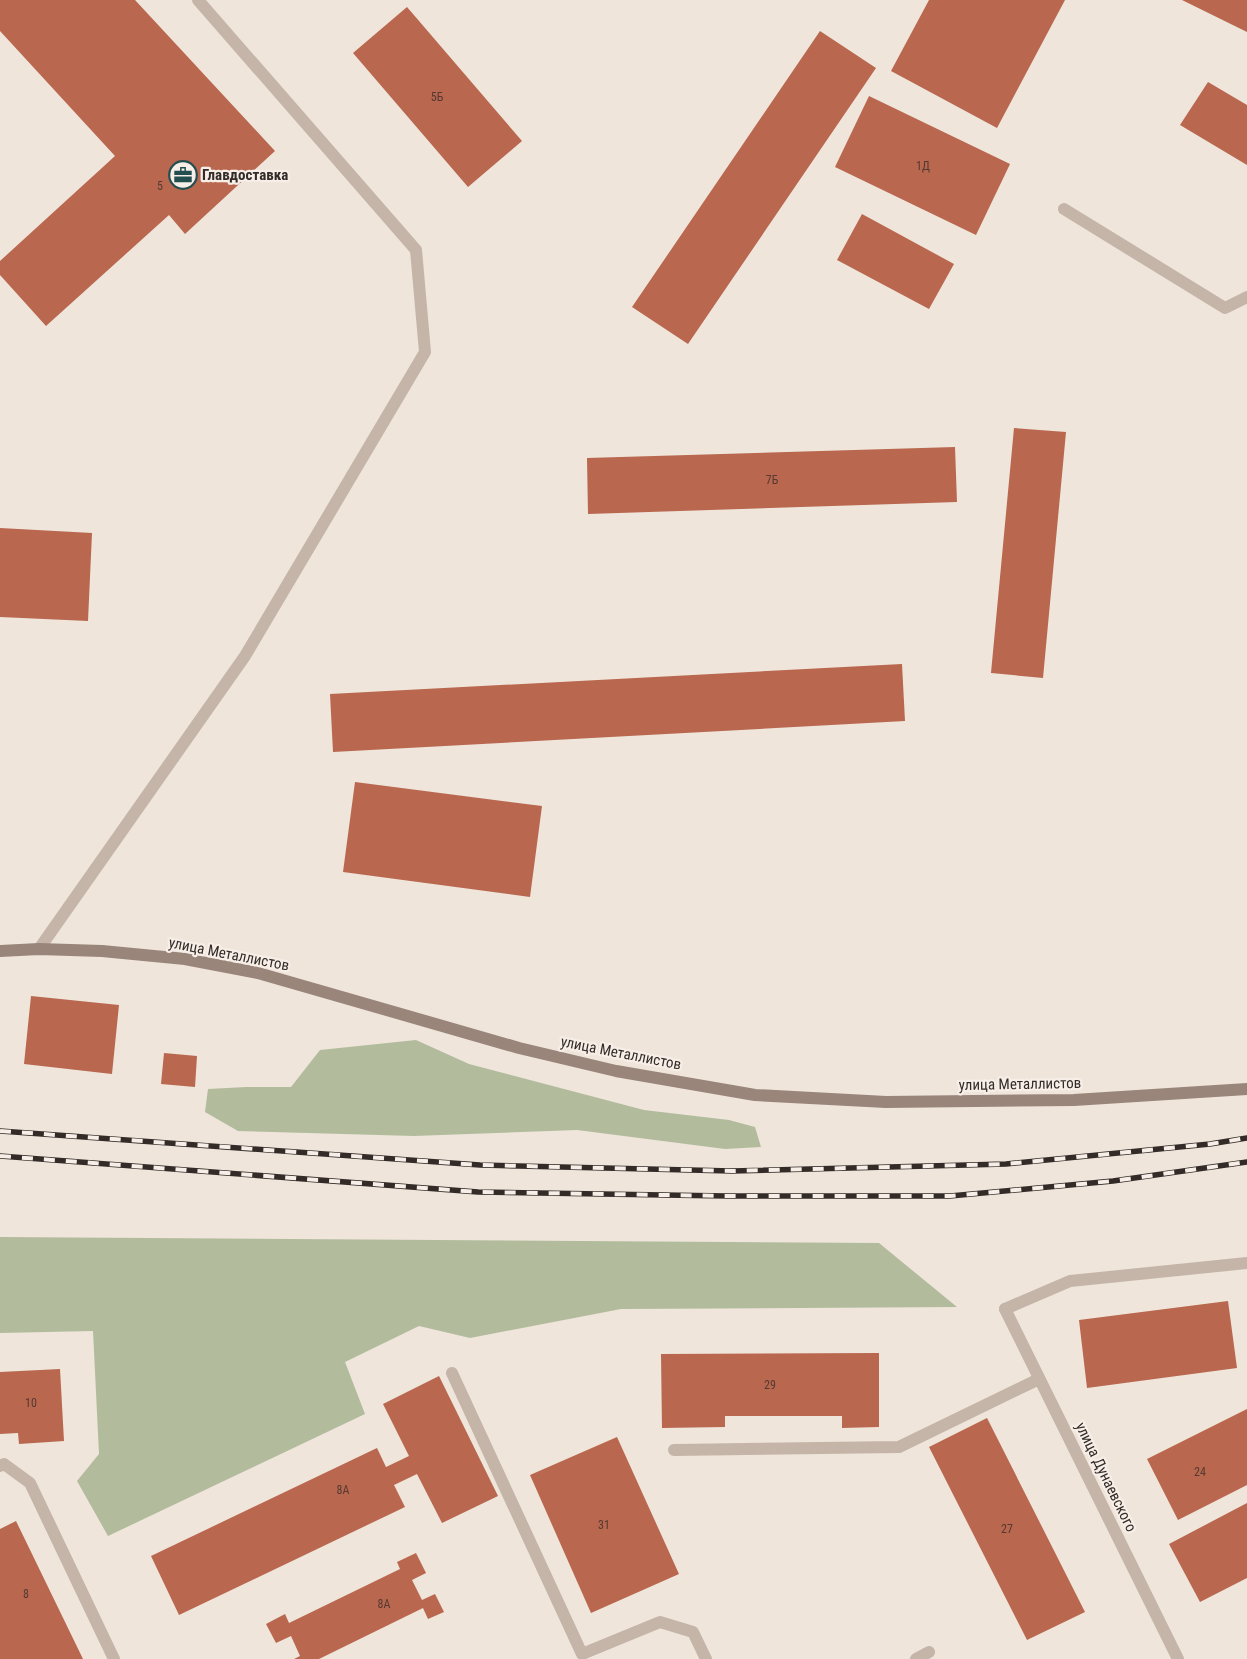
<svg xmlns="http://www.w3.org/2000/svg" width="1247" height="1659" viewBox="0 0 1247 1659" font-family="'Roboto Condensed',sans-serif">
  <style>
    .green { fill: #b2bc9d }
    .building { fill: #b9674e }
    .lines { fill: none; stroke-linecap: round; stroke-linejoin: round }
    .service { stroke: #c5b5a8; stroke-width: 12 }
    .minor { stroke: #c5b5a8; stroke-width: 12 }
    .secondary { stroke: #99857a; stroke-width: 12 }
    .rail-casing { stroke: #332b28; stroke-width: 5.5 }
    .rail { stroke: #f7efe7; stroke-width: 4; stroke-dasharray: 11; stroke-linecap: butt }
    .labels { text-anchor: middle; stroke-width: 4.5; stroke-linejoin: round; paint-order: stroke }
    .number-label { font-size: 12px; fill: #543a32 }
    .poi-label { font-size: 15px; font-weight: bold; fill: #332b28; stroke: #f7efe7; text-anchor: start }
    .street-label { font-size: 15px; fill: #332b28; stroke: #f7efe7 }
  </style>
  <rect width="100%" height="100%" fill="#efe5db"/>
  <path class="green" d="M 416,1040 L 469,1064 L 644,1110 L 729,1120 L 755,1127 L 761,1147 L 725,1149 L 577,1130 L 414,1136 L 238,1131 L 205,1112 L 208,1089 L 246,1087 L 291,1087 L 320,1050 Z
    M 0,1237 L 879,1243 L 957,1307 L 621,1309 L 470,1338 L 419,1326 L 345,1362 L 365,1414 L 108,1536 L 77,1481 L 99,1454 L 93,1331 L 0,1333 Z"/>
  <path class="building" d="M 0,0 L 135,0 L 275,151 L 185,234 L 169,215 L 46,326 L 0,275 L 0,261 L 115,156 L 0,31 Z
    M 929,0 L 1065,0 L 997,128 L 891,71 Z
    M 1182,0 L 1247,0 L 1247,32 Z
    M 407,7 L 522,141 L 468,187 L 353,53 Z
    M 820,31 L 876,68 L 688,344 L 632,307 Z
    M 1208,82 L 1247,105 L 1247,165 L 1180,125 Z
    M 869,96 L 1010,164 L 976,235 L 835,167 Z
    M 862,214 L 954,264 L 929,309 L 837,260 Z
    M 1014,428 L 1066,432 L 1043,678 L 991,673 Z
    M 955,447 L 957,502 L 588,514 L 587,458 Z
    M 0,528 L 92,533 L 88,621 L 0,617 Z
    M 902,664 L 905,721 L 333,752 L 330,694 Z
    M 355,782 L 542,806 L 530,897 L 343,872 Z
    M 31,996 L 119,1005 L 112,1074 L 24,1064 Z
    M 164,1053 L 197,1056 L 195,1087 L 161,1084 Z
    M 1228,1301 L 1237,1368 L 1087,1388 L 1079,1320 Z
    M 879,1353 L 879,1427 L 842,1428 L 842,1416 L 725,1416 L 725,1427 L 662,1428 L 661,1354 Z
    M 60,1369 L 64,1441 L 19,1444 L 18,1433 L 0,1434 L 0,1372 Z
    M 439,1376 L 498,1496 L 442,1523 L 417,1474 L 394,1485 L 405,1507 L 179,1615 L 151,1556 L 377,1448 L 386,1467 L 409,1456 L 383,1404 Z
    M 1247,1409 L 1247,1485 L 1178,1520 L 1147,1459 Z
    M 987,1418 L 1085,1612 L 1027,1640 L 929,1447 Z
    M 617,1437 L 679,1574 L 591,1613 L 530,1475 Z
    M 1247,1503 L 1247,1578 L 1200,1602 L 1169,1544 Z
    M 16,1521 L 83,1659 L 0,1659 L 0,1529 Z
    M 416,1553 L 426,1573 L 412,1580 L 422,1600 L 435,1594 L 444,1612 L 428,1619 L 423,1608 L 319,1659 L 294,1659 L 300,1656 L 291,1636 L 276,1643 L 266,1624 L 285,1614 L 289,1623 L 400,1569 L 397,1562 Z"/>
  <g class="lines">
    <path class="service" d="M 1064,209 L 1225,308 L 1247,297
      M 39,949 L 245,656 L 425,352 L 416,250 L 198,0
      M 1005,1309 L 1070,1281 L 1247,1263
      M 452,1373 L 582,1654 L 660,1622 L 693,1632 L 706,1659
      M 674,1450 L 899,1447 L 1039,1379
      M 0,1466 L 4,1464 L 30,1483 L 114,1659
      M 916,1659 L 929,1652"/>
    <path class="minor" d="M 1005,1309 L 1178,1659"/>
    <path class="secondary" d="M 0,951 L 39,949 L 102,951 L 185,959 L 258,973 L 519,1048 L 616,1071 L 755,1095 L 886,1102 L 1074,1100 L 1247,1089"/>
    <defs>
      <path id="rail" d="M 0,1131 L 480,1165 L 732,1171 L 1006,1164 L 1210,1144 L 1247,1138
        M 0,1156 L 478,1192 L 727,1196 L 950,1196 L 1113,1181 L 1247,1162"/>
    </defs>
    <use href="#rail" class="rail-casing"/>
    <use href="#rail" class="rail"/>
  </g>
  <defs>
    <symbol id="office-ring" viewBox="-11 -11 22 22"><circle r="9.5" fill="#f7efe7" stroke="#224e50" stroke-width="1.5"/><path d="M-6-3h4V-5.5h4V-3h4V5H-6ZM-1-4.5V-3h2v-1.5ZM-6 0V1H6V0Z" fill="#224e50"/></symbol>
  </defs>
  <g fill-rule="evenodd">
    <use href="#office-ring" x="167" y="159" width="32" height="32"/>
  </g>
  <g class="labels">
    <g class="number-label">
      <text x="437" y="101">5Б</text>
      <text x="923" y="170">1Д</text>
      <text x="160" y="190">5</text>
      <text x="772" y="484">7Б</text>
      <text x="770" y="1389">29</text>
      <text x="31" y="1407">10</text>
      <text x="1200" y="1476">24</text>
      <text x="343" y="1494">8А</text>
      <text x="604" y="1529">31</text>
      <text x="1007" y="1533">27</text>
      <text x="26" y="1598">8</text>
      <text x="384" y="1608">8А</text>
    </g>
    <g class="poi-label">
      <text x="202" y="180">Главдоставка</text>
    </g>
    <g class="street-label">
      <text transform="translate(229 954) rotate(11)" y="5">улица Металлистов</text>
      <text transform="translate(621 1053) rotate(11)" y="5">улица Металлистов</text>
      <text transform="translate(1020 1084) rotate(-1)" y="5">улица Металлистов</text>
      <text transform="translate(1106 1477) rotate(64)" y="5">улица Дунаевского</text>
    </g>
  </g>
</svg>
